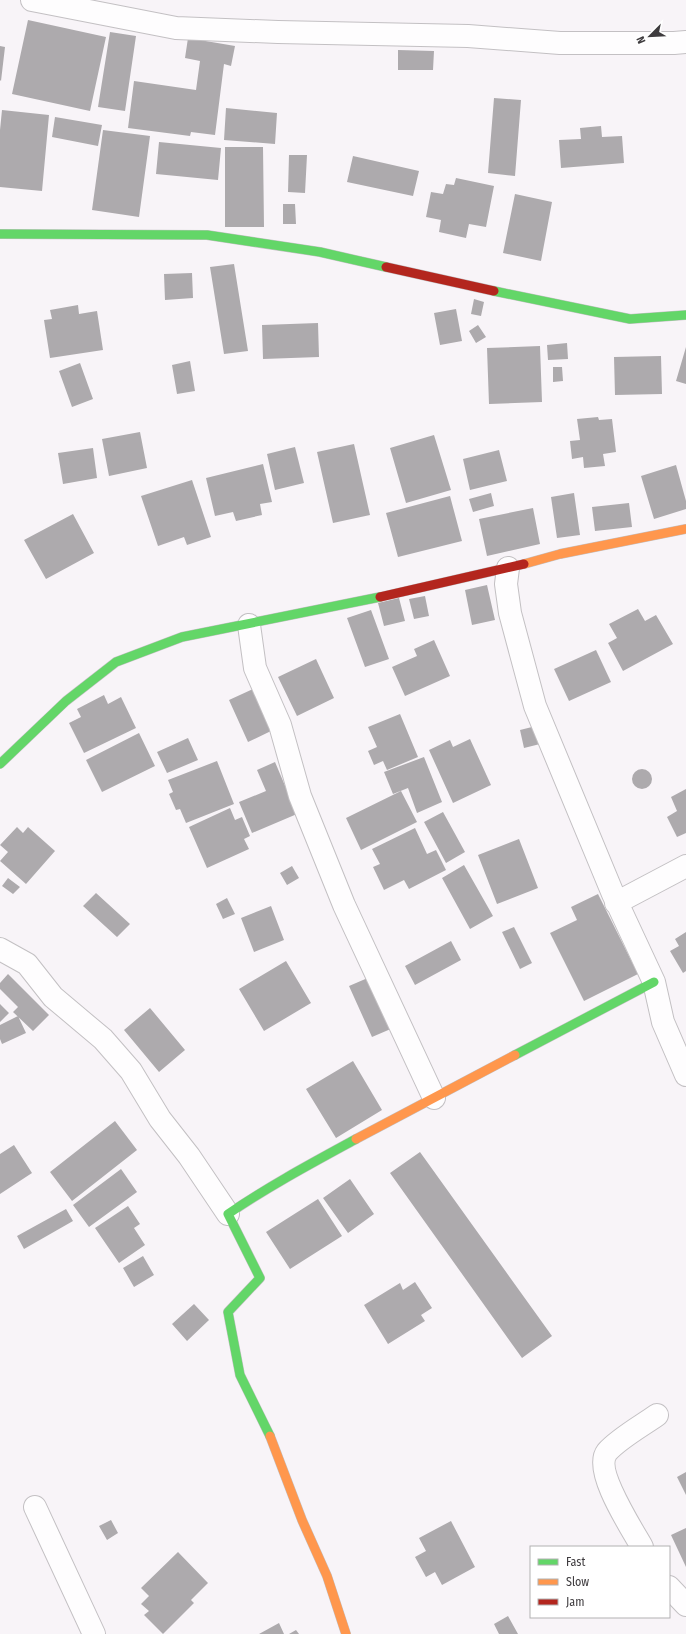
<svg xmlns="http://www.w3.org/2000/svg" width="686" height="1634" viewBox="0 0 686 1634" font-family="'Fira Sans Condensed',sans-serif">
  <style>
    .building { fill: #adaaad }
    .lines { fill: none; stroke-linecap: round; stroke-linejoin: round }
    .street-casing { stroke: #c3c0c3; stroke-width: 24 }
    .fast-casing { stroke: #c3c0c3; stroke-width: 10 }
    .slow-casing { stroke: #c3c0c3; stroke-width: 10 }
    .jam-casing { stroke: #c3c0c3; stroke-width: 10 }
    .street { stroke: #fefdfe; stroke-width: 22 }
    .fast { stroke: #63d668; stroke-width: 9 }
    .slow { stroke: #ff974d; stroke-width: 9 }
    .jam { stroke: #b3261e; stroke-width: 9 }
  </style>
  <rect width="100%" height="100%" fill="#f8f4f8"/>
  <path class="building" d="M 28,20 L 106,37 L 90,111 L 12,94 Z
    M 110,32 L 136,36 L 125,111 L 98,107 Z
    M 188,38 L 235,46 L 231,66 L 224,64 L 215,135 L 191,132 L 190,136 L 128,128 L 134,81 L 196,90 L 200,61 L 185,58 Z
    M 0,46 L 5,47 L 1,81 L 0,80 Z
    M 398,50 L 434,51 L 433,70 L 398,70 Z
    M 494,98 L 521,100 L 515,176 L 488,173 Z
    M 226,108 L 277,113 L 275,144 L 224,140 Z
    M 2,110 L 49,115 L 42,191 L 0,187 L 0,130 Z
    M 55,117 L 102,125 L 98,146 L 52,137 Z
    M 601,126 L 602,137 L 622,136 L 624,163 L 561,168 L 559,140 L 581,139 L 580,128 Z
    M 103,130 L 150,136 L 139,217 L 92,210 Z
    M 159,142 L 221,148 L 218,180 L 156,174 Z
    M 225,147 L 263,147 L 264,227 L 225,227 Z
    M 289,155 L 307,155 L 305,193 L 288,192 Z
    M 353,156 L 419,171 L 413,196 L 347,182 Z
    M 456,178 L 494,186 L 486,227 L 469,224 L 466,238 L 439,232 L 441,220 L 426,217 L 431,192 L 443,194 L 446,184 L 454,185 Z
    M 515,194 L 552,202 L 541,261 L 503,253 Z
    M 283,204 L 295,204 L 296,224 L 283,224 Z
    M 234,264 L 248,351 L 224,354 L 210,267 Z
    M 192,273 L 193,298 L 165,300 L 164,274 Z
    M 474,299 L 484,302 L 481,316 L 471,314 Z
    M 78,305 L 79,314 L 97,311 L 103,350 L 50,358 L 44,320 L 52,319 L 50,310 Z
    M 456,309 L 462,341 L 440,345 L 434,313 Z
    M 318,323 L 319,357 L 263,359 L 262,325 Z
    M 478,325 L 486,337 L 476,343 L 469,331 Z
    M 567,343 L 568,359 L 548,360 L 547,345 Z
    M 540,346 L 542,402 L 489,404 L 487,348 Z
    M 686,347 L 686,384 L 676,381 Z
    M 661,356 L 662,394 L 615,395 L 614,357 Z
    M 190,361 L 195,391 L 177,394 L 172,365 Z
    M 80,363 L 93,399 L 72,407 L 59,371 Z
    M 553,367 L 562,367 L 563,381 L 553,382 Z
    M 598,417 L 599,420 L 612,419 L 616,452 L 603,454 L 605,466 L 584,468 L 583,457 L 572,459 L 570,441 L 580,440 L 577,419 Z
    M 140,432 L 147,468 L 109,476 L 102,439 Z
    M 434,435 L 451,490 L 406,503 L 390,448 Z
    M 354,444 L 370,515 L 333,523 L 317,452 Z
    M 295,447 L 304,483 L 275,490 L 267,454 Z
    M 93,448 L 97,478 L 63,484 L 58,453 Z
    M 499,450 L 507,481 L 470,490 L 463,459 Z
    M 263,464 L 272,502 L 260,504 L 262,515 L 236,521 L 233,512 L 215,516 L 206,478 Z
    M 676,465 L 686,501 L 686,509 L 654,519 L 641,476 Z
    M 192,480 L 211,537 L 187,545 L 184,537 L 158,546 L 141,496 Z
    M 491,493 L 494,506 L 473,512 L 469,499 Z
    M 574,493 L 580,535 L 557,538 L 551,497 Z
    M 450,496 L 462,541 L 398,557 L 386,513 Z
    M 629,503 L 632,527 L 595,531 L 592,507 Z
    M 533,508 L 540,544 L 487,556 L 479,519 Z
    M 73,514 L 94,553 L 46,579 L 24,540 Z
    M 487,585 L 495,620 L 472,625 L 465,590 Z
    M 425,596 L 429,616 L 414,619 L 409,599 Z
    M 399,598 L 405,621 L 384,626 L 378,603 Z
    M 638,609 L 645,621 L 656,615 L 673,644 L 623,671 L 608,643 L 617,638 L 609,624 Z
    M 371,610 L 389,659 L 365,667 L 347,618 Z
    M 434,640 L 450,676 L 405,696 L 392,667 L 417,656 L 414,649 Z
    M 596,650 L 611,682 L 569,701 L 554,669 Z
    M 316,659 L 334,698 L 297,716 L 278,677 Z
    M 253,689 L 271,731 L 248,742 L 229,700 Z
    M 104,695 L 108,704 L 121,697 L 136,728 L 84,753 L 69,723 L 81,717 L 77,709 Z
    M 400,714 L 418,757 L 387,770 L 383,761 L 374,765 L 368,751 L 377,747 L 368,727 Z
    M 536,726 L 540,744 L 524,748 L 520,730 Z
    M 139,733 L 155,766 L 102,792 L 86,760 Z
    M 188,738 L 198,760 L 167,773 L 157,752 Z
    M 470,739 L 491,785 L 453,803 L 429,750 L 450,740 L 453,747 Z
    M 424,757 L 442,802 L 417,813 L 408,788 L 393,794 L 384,772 Z
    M 217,761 L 234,804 L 186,823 L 180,809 L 176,810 L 169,794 L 173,792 L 168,780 Z
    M 275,762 L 297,814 L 252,833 L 239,802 L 266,791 L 257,770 Z
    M632 779a10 10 0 1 1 20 0a10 10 0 1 1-20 0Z
    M 686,789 L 686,833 L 677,837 L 667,817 L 677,811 L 671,797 Z
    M 401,791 L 417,822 L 361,850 L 346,818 Z
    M 230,808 L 235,820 L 242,817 L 250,836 L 244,839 L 249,849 L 207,868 L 189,827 Z
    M 443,812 L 465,852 L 446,863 L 424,822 Z
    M 17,827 L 23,833 L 28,827 L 55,851 L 26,884 L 0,861 L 8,852 L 0,845 Z
    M 415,828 L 427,854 L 436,850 L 446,870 L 409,889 L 404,880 L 384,890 L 373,867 L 380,864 L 372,849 Z
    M 519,839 L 538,888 L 497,904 L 478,855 Z
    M 464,865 L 493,916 L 470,929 L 442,878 Z
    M 292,866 L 299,878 L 287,885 L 280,873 Z
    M 8,878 L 20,887 L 13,894 L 2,886 Z
    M 96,893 L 130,924 L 117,937 L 83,906 Z
    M 598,894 L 638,974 L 584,1001 L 550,933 L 577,920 L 571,907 Z
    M 227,898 L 235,914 L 223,919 L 216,904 Z
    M 271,906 L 284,940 L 254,952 L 241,918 Z
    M 514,927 L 532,963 L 520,969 L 502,932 Z
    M 686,932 L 686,971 L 683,973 L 670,951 L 679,946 L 675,939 Z
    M 451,941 L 461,960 L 415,985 L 405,966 Z
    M 286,961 L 311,1003 L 264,1031 L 239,989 Z
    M 8,974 L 49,1015 L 33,1031 L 13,1012 L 18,1007 L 0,989 L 0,983 Z
    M 370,977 L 393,1028 L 372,1037 L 349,986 Z
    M 0,1004 L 9,1013 L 0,1022 Z
    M 150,1008 L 185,1050 L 159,1072 L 124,1030 Z
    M 18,1016 L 26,1033 L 2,1044 L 0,1039 L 0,1025 Z
    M 353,1061 L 382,1110 L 336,1138 L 306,1089 Z
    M 115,1121 L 137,1150 L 72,1201 L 50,1172 Z
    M 14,1145 L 32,1173 L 0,1194 L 0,1154 Z
    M 420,1152 L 552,1336 L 522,1358 L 390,1173 Z
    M 121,1169 L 137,1192 L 89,1227 L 73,1205 Z
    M 350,1179 L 374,1214 L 348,1233 L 323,1198 Z
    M 318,1199 L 342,1236 L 290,1269 L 266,1232 Z
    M 128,1206 L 140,1224 L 134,1228 L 145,1245 L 119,1263 L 95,1228 Z
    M 66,1209 L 73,1221 L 24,1249 L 17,1236 Z
    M 143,1256 L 154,1275 L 134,1287 L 123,1268 Z
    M 415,1282 L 432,1308 L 421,1315 L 425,1321 L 388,1344 L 364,1305 L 400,1283 L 403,1290 Z
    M 194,1304 L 209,1320 L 187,1341 L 172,1324 Z
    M 686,1472 L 686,1495 L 677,1477 Z
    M 111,1520 L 118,1533 L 107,1540 L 99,1526 Z
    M 451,1521 L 475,1567 L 442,1585 L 435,1572 L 426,1577 L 415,1557 L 426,1551 L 419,1538 Z
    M 686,1528 L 686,1567 L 671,1535 Z
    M 178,1552 L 208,1583 L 191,1600 L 194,1603 L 163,1634 L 144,1615 L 149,1611 L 141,1604 L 149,1596 L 141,1588 Z
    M 508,1616 L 518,1634 L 499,1634 L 494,1624 Z
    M 279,1623 L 284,1634 L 259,1634 Z
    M 296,1630 L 299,1634 L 289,1634 Z"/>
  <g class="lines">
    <defs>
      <path id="street" d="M 32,0 L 176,28 L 278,32 L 468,36 L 560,43 L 674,43 L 686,42
        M 508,568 L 506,584 L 510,613 L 535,706 L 613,894 L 654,982 L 663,1022 L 686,1075
        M 249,625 L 255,668 L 280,725 L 300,796 L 344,905 L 434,1098
        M 616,903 L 686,866
        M 0,949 L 27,964 L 53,997 L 103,1039 L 131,1071 L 160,1119 L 189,1156 L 228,1214
        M 35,1507 L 94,1634
        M 642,1547 C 632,1529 593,1470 607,1452 C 618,1439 643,1425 657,1415
        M 669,1587 L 686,1605"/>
      <path id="fast" d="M 0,234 L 207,235 L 320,252 L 386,267
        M 494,291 L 630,319 L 686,315
        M 0,764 L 66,701 L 116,662 L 182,637 L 380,597
        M 515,1055 L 654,982
        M 270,1436 L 240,1375 L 228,1312 L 260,1278 L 228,1214 C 269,1186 312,1163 356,1139"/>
      <path id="slow" d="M 524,564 L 560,554 L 686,529
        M 356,1139 L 515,1055
        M 270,1436 L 302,1520 L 327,1576 L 346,1634"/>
      <path id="jam" d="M 386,267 L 494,291
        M 380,597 L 524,564"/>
    </defs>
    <use href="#street" class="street-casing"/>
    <use href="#fast" class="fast-casing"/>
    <use href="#slow" class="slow-casing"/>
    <use href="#jam" class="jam-casing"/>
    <use href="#street" class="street"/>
    <use href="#fast" class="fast"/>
    <use href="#slow" class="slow"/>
    <use href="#jam" class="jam"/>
  </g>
  <rect x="530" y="1546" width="140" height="72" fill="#ffffff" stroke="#b2b1b2"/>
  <rect x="538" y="1559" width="20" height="6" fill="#63d668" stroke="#b2b1b2"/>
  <text x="566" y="1566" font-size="12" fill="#3e3b3e">Fast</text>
  <rect x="538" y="1579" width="20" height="6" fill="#ff974d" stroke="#b2b1b2"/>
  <text x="566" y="1586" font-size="12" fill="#3e3b3e">Slow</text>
  <rect x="538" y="1599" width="20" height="6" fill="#b3261e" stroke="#b2b1b2"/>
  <text x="566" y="1606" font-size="12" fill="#3e3b3e">Jam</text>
  <g transform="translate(650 36) rotate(246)" stroke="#ffffff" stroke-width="3" paint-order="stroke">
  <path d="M0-3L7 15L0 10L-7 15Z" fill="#3e3b3e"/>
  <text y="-6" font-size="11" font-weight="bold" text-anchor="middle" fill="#3e3b3e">N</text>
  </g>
</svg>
